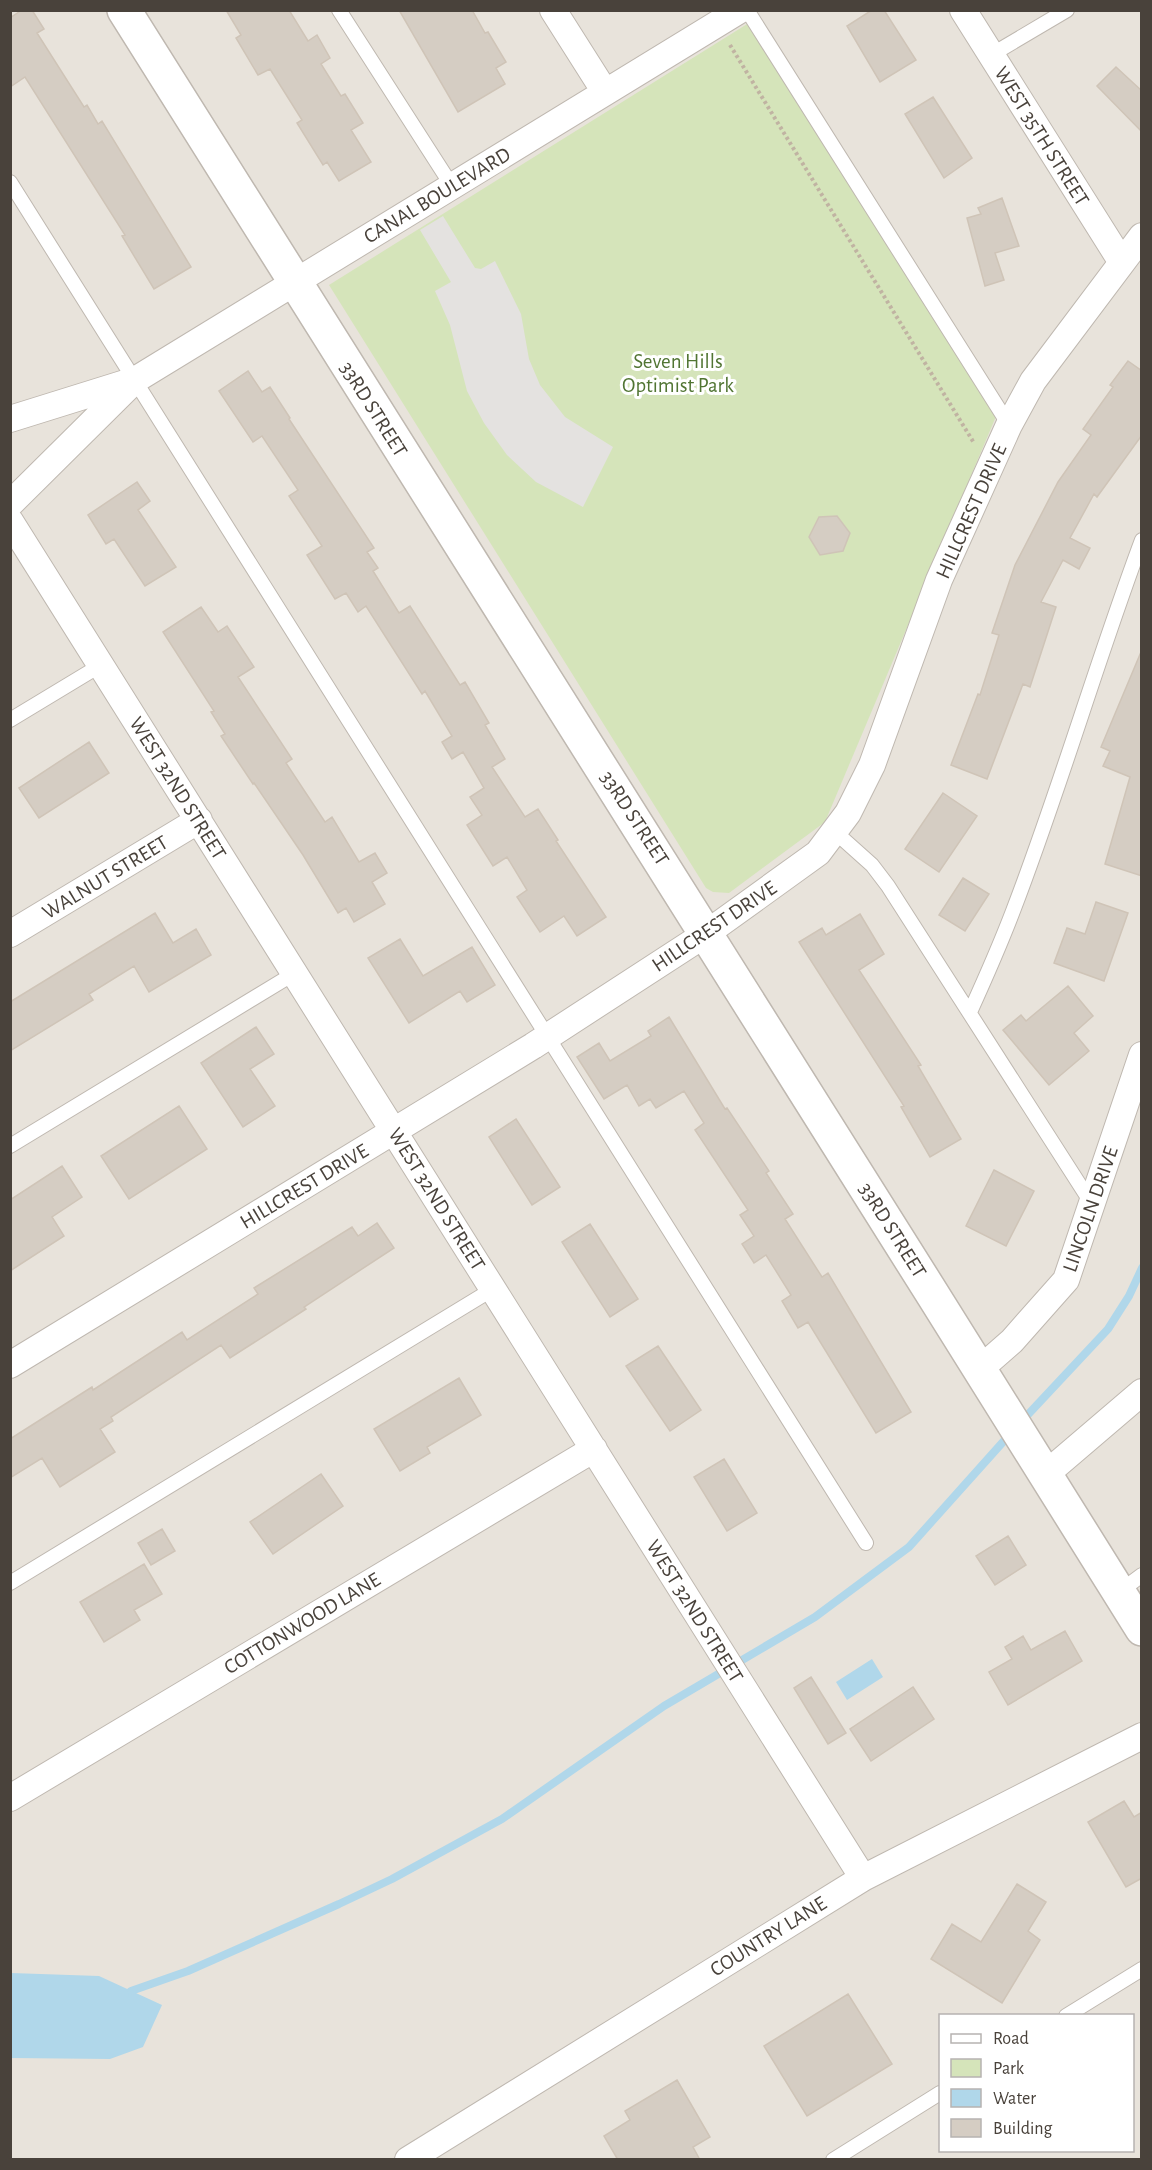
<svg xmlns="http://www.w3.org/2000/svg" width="1152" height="2170" viewBox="0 0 1152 2170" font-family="'Alegreya Sans',sans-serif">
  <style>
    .residential { fill: #e8e3db; fill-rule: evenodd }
    .green { fill: #d5e4ba }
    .parking { fill: #e4e2e0 }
    .water { fill: #b0d7ea }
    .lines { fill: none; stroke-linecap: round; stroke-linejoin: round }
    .stream { stroke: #b0d7ea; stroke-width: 8 }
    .building { fill: #d5cdc3; stroke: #cfc4b7; stroke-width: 1.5 }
    .service-casing { stroke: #bfb8b0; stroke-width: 16 }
    .minor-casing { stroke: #bfb8b0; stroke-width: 28 }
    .tertiary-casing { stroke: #bfb8b0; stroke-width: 36 }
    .path { stroke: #c0b3a2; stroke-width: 4; stroke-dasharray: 3 3; stroke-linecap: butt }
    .service { stroke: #fff; stroke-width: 14 }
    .minor { stroke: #fff; stroke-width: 26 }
    .tertiary { stroke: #fff; stroke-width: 33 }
    .labels { text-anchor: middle; stroke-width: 6; stroke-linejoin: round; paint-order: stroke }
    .street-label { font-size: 21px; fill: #49423b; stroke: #fff }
    .park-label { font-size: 21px; fill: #517533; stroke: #fff }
  </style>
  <rect width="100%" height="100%" fill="#f5f2ed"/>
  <path class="residential" d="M 11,11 L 1141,11 L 1141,2159 L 11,2160 ZM 940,2016 L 1132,2016 L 1132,2150 L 940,2150 Z"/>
  <path class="green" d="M 752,21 L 997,414 L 825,822 L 729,893 L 713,892 L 706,888 L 329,285 Z"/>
  <path class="parking" d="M 443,216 L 475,268 L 481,269 L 495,261 L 521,314 L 529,359 L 540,385 L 565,417 L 613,447 L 583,507 L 536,482 L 507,455 L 484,423 L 467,391 L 450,325 L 435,291 L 451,282 L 420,230 Z"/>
  <path class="water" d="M 872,1659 L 883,1677 L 847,1700 L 836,1682 Z
    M 11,1973 L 99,1976 L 162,2005 L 143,2047 L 110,2059 L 11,2058 Z"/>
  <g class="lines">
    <path class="stream" d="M 1021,1422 L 1108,1329 L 1129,1296 L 1142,1268
      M 131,1991 L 188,1971 L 339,1904 L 392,1879 L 502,1819 L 664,1706 L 815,1617 L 909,1547 L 1011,1433"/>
  </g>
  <path class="building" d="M 22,10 L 32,10 L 44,29 L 37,33 L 84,107 L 87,105 L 98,124 L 102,121 L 191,267 L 154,289 L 122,236 L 125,235 L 25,77 L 10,87 L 10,18 Z
    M 226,10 L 289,10 L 308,41 L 317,35 L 330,58 L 321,64 L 341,96 L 345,94 L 363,123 L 351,130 L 371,162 L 339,181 L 327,162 L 323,165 L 297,123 L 302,120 L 270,69 L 258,75 L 236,38 L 241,35 Z
    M 399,10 L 472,10 L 485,33 L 488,32 L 506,62 L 496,68 L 505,84 L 458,112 Z
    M 872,10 L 884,10 L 916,60 L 880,82 L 847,26 Z
    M 1116,67 L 1142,91 L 1142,132 L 1097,86 Z
    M 933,97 L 972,158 L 944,178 L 905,114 Z
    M 1002,198 L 1019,246 L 995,253 L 1004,280 L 985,286 L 967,218 L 981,214 L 978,208 Z
    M 1128,361 L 1142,371 L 1142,435 L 1097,497 L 1094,494 L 1070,538 L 1090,548 L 1079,569 L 1063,560 L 1041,602 L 1056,607 L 1030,687 L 1023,684 L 987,779 L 951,765 L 978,694 L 980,695 L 999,635 L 992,633 L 1015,565 L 1058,482 L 1091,435 L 1083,429 L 1113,387 L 1110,385 Z
    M 248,371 L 262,392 L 270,387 L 290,418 L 289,419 L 374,548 L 367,552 L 378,568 L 373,571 L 399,613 L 410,606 L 460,685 L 465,682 L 489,723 L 485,725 L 505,759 L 492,767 L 525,817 L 538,809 L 558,840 L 556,841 L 606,917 L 577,936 L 564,916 L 540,932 L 517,897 L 527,890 L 507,857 L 493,866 L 467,825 L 482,815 L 470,797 L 484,788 L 463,752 L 452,759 L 442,742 L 452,736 L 425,691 L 422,694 L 366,606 L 358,612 L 346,593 L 335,599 L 307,555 L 322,546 L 289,496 L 298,490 L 262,436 L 253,442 L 219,391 Z
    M 137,482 L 150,501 L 138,510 L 176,567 L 145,586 L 114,539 L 106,544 L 88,515 Z
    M 837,516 L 850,533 L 843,551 L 820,555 L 809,537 L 819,517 Z
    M 201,607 L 218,632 L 227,626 L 254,667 L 238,677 L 292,759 L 286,763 L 325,822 L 332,817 L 359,862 L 375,853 L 387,873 L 372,882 L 385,904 L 354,922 L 346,908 L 338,913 L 303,855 L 254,783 L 253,784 L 221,736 L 225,734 L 211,712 L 214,711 L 163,632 Z
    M 1141,652 L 1142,652 L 1142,876 L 1105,864 L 1130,777 L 1103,766 L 1110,751 L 1101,747 Z
    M 89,742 L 109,773 L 39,818 L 19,788 Z
    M 943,793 L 977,816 L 939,872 L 905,849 Z
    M 963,878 L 989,894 L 965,931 L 939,915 Z
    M 1096,902 L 1128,913 L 1104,981 L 1054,963 L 1067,928 L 1085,934 Z
    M 155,913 L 173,943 L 196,929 L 211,955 L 149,992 L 134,966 L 89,994 L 93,1000 L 10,1051 L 10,1002 Z
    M 860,914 L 884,954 L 859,970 L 921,1065 L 918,1066 L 961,1139 L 930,1157 L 901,1107 L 904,1106 L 799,942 L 822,928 L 826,935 Z
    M 400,939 L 423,976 L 472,947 L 495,985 L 467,1002 L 460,991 L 409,1023 L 368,958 Z
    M 1068,986 L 1093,1016 L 1074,1033 L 1089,1051 L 1049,1085 L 1003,1030 L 1021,1015 L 1026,1021 Z
    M 669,1017 L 725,1109 L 727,1108 L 769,1171 L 766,1173 L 793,1214 L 785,1219 L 822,1277 L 828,1273 L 911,1412 L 876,1433 L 808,1322 L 798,1328 L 782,1301 L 791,1295 L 766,1255 L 754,1263 L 742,1244 L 754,1236 L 740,1215 L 748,1210 L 695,1130 L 704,1123 L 684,1091 L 656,1108 L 650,1099 L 639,1106 L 627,1085 L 604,1099 L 577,1057 L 599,1043 L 610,1061 L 651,1036 L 648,1031 Z
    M 256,1027 L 274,1054 L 250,1069 L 275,1106 L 243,1127 L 201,1063 Z
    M 179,1106 L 207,1149 L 129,1199 L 101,1156 Z
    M 516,1119 L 560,1187 L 532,1205 L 489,1137 Z
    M 62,1166 L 82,1197 L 52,1217 L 64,1236 L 10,1271 L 10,1200 Z
    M 994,1170 L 1034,1191 L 1006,1246 L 966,1226 Z
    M 377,1223 L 394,1248 L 304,1307 L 306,1309 L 230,1358 L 221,1345 L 111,1417 L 113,1421 L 100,1429 L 115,1452 L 60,1487 L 42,1458 L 10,1478 L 10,1439 L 92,1387 L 93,1390 L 182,1332 L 187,1340 L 258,1294 L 254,1288 L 352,1227 L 358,1236 Z
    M 590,1224 L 638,1299 L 610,1317 L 562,1242 Z
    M 658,1346 L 701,1410 L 670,1431 L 626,1366 Z
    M 459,1378 L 481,1415 L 427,1447 L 430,1453 L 400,1471 L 374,1429 Z
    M 724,1459 L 757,1513 L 727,1531 L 694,1477 Z
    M 321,1474 L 343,1506 L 273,1554 L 250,1522 Z
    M 162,1529 L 175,1551 L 151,1565 L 138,1543 Z
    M 1008,1536 L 1026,1565 L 995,1585 L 976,1556 Z
    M 144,1564 L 162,1594 L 134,1610 L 140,1620 L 104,1642 L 80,1602 Z
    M 1065,1631 L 1082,1661 L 1008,1705 L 989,1672 L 1012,1659 L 1005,1647 L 1023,1636 L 1031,1650 Z
    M 811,1677 L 846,1733 L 828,1744 L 794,1688 Z
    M 913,1687 L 934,1719 L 871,1761 L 850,1729 Z
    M 1124,1801 L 1134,1817 L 1142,1812 L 1142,1878 L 1126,1887 L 1088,1822 Z
    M 1017,1884 L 1046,1902 L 1028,1931 L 1040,1940 L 1002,2003 L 931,1959 L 952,1924 L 981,1942 Z
    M 848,1994 L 892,2064 L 807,2116 L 764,2046 Z
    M 677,2080 L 710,2137 L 693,2147 L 700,2160 L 618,2160 L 604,2136 L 630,2120 L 625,2111 Z"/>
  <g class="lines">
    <defs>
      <path id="service" d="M 339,10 L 452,186
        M 747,10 L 1009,425
        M 991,55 L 1067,10
        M 10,182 L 866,1543
        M 10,720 L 101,665
        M 834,831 L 872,865 L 888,886 L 1092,1204
        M 970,1012 C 985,979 1000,945 1013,911 C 1060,789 1096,663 1142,540
        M 10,1146 L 295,973
        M 10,1583 L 493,1289
        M 1119,1592 L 1142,1575
        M 1066,2016 L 1142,1969
        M 833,2160 L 940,2093"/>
      <path id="minor" d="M 553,10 L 605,92
        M 963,10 L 1121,261
        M 10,419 L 135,380 L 740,10
        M 10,504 L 132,383
        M 10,521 L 863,1878
        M 10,934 L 199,820
        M 10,1365 L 533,1046 L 707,933 L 818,853 L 848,813 L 872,765 L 939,580 L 1009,425 L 1033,381 L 1142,236
        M 980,1369 L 1012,1341 L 1066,1280 L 1142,1055
        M 1046,1474 L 1142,1392
        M 10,1798 L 594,1449
        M 408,2160 L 863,1878 L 1142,1736"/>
      <path id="tertiary" d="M 124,10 C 392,440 665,865 933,1295 C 1003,1406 1073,1517 1142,1629"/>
    </defs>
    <use href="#service" class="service-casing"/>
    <use href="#minor" class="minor-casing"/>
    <use href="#tertiary" class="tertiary-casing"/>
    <path class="path" d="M 730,45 L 974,443"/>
    <use href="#service" class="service"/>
    <use href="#minor" class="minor"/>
    <use href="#tertiary" class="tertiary"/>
  </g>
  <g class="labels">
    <g class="street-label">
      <text transform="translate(1042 136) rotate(58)" y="7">WEST 35TH STREET</text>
      <text transform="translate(437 195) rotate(-31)" y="7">CANAL BOULEVARD</text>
      <text transform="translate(374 409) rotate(58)" y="7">33RD STREET</text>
      <text transform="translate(971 511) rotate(-66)" y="7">HILLCREST DRIVE</text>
      <text transform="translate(178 788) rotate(58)" y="7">WEST 32ND STREET</text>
      <text transform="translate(635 818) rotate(57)" y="7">33RD STREET</text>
      <text transform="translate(105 877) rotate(-31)" y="7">WALNUT STREET</text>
      <text transform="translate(714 926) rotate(-34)" y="7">HILLCREST DRIVE</text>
      <text transform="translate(304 1186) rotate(-31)" y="7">HILLCREST DRIVE</text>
      <text transform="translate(437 1199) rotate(58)" y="7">WEST 32ND STREET</text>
      <text transform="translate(1090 1209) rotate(-71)" y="7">LINCOLN DRIVE</text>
      <text transform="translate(893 1230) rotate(58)" y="7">33RD STREET</text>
      <text transform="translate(695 1611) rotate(58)" y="7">WEST 32ND STREET</text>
      <text transform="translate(302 1623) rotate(-31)" y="7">COTTONWOOD LANE</text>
      <text transform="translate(768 1936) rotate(-32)" y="7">COUNTRY LANE</text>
    </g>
    <g class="park-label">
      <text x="678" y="368">Seven Hills<tspan x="678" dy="24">Optimist Park</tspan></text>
    </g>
  </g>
  <rect width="1152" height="2170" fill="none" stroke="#49423b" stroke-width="24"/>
  <rect x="939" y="2014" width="195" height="138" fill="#ffffff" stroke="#b6b3b1" stroke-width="1.5"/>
  <rect x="951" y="2034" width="30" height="9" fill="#ffffff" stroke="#b6b3b1" stroke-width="1.5"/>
  <text x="993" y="2044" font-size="18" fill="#49423b">Road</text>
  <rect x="951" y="2059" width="30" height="18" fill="#d5e4ba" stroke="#b6b3b1" stroke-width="1.5"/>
  <text x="993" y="2074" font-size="18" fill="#49423b">Park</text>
  <rect x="951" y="2089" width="30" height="18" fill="#b0d7ea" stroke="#b6b3b1" stroke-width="1.5"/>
  <text x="993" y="2104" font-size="18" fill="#49423b">Water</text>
  <rect x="951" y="2119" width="30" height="18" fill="#d5cdc3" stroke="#b6b3b1" stroke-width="1.5"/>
  <text x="993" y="2134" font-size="18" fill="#49423b">Building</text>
</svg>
